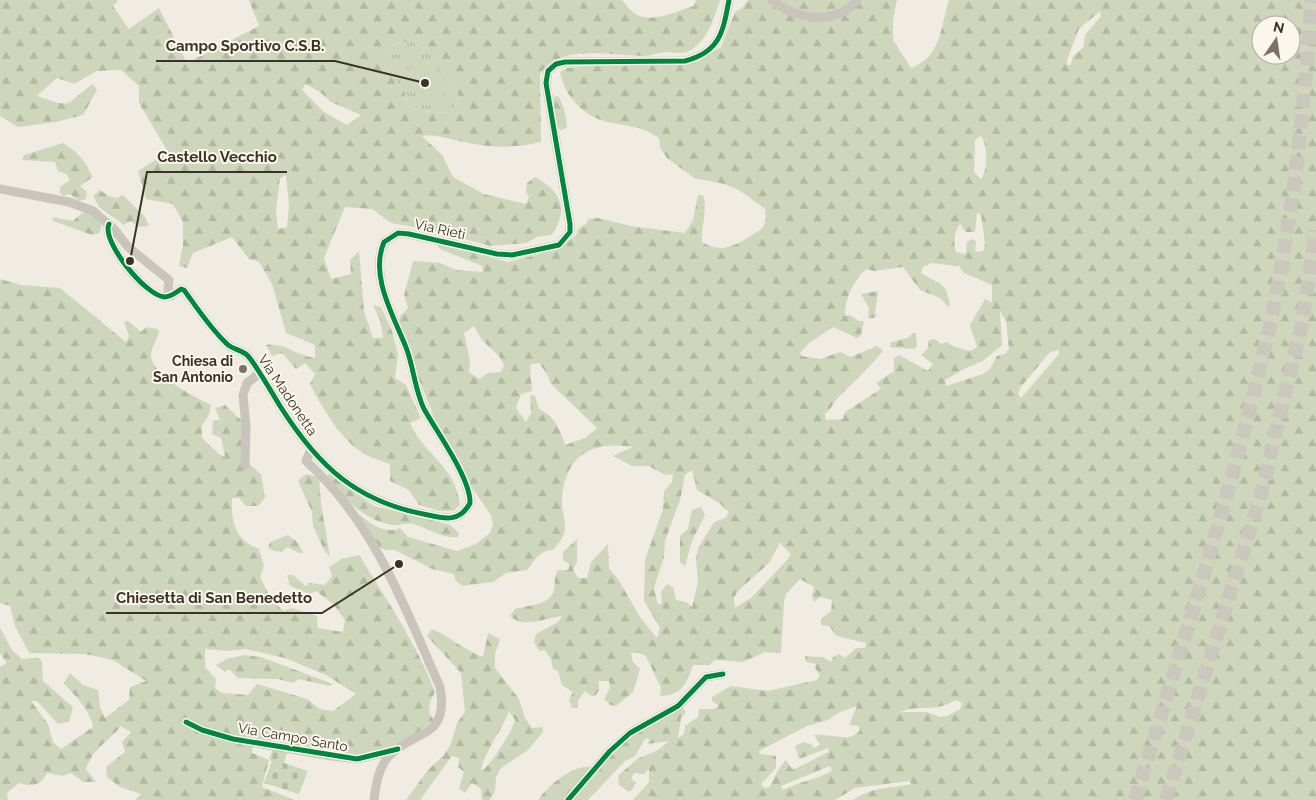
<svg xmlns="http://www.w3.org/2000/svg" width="1316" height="800" viewBox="0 0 1316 800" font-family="Raleway,sans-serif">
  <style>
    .grass { fill: url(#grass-tufts) }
    .forest { fill: url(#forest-firs); fill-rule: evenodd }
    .cemetery { fill: url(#cemetery-stones) }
    .green { fill: #ced7bc }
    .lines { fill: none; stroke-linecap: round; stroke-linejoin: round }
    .highway-tunnel { stroke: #ccc7be; stroke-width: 14; stroke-dasharray: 14 7; stroke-linecap: butt }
    .minor { stroke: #c9c4bc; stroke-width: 9 }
    .cycleway-casing { stroke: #fcf7ec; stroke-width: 8 }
    .cycleway { stroke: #00873e; stroke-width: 5 }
    .poi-dot { fill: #7a726a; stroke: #fcf7ec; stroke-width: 2 }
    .labels { text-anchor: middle; stroke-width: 4; stroke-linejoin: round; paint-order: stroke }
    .street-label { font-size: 14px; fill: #3b3129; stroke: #fcf7ec }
    .poi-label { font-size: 14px; font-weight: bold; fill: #3b3129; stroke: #fcf7ec; text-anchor: end }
    .leader { fill: none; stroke: #3b3129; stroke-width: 2 }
    .callout-dot { fill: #3b3129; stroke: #fcf7ec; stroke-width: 2 }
    .callout-label { font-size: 15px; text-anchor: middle; font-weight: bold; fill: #3b3129; stroke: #fcf7ec; stroke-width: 4; stroke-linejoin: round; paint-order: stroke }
  </style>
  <defs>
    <pattern id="grass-tufts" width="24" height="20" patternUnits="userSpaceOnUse" patternTransform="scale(1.25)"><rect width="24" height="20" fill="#ced7bc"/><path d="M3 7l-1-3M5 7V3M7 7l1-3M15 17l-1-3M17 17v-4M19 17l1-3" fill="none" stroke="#b2b9a2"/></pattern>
    <pattern id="forest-firs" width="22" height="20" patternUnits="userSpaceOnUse" patternTransform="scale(1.25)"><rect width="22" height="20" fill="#ced7bc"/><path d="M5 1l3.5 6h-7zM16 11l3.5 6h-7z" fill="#b2b9a2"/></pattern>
    <pattern id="cemetery-stones" width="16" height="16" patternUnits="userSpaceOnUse" patternTransform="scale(1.25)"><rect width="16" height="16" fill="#ced7bc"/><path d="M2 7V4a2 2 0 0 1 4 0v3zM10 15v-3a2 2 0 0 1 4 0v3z" fill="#b2b9a2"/></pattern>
  </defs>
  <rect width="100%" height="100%" fill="#f0ece3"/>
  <path class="grass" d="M 411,41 L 428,51 L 436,66 L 452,82 L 459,98 L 451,113 L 418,111 L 408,105 L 404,91 L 384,65 L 384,56 L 395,43 Z"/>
  <path class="forest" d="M 0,0 L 118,0 L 113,6 L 129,29 L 159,8 L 187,63 L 259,26 L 249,0 L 622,0 C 626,4 629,9 633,12 C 650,26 677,10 694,6 L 696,0 L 720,0 C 714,18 708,41 689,51 C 683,55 673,52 667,52 C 659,52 652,56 644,56 C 612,56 560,43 540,74 L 541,142 C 516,148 493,148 468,143 C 452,140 438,134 422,136 L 442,155 L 453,177 L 484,194 L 526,204 L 529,197 L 526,192 L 527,183 L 535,177 C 561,191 570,210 551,235 L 537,237 L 526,243 L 490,246 L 436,231 L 391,223 L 372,209 L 345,207 L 324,258 L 331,279 L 351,274 L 350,260 L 359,251 L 364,311 L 373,338 L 383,338 L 380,320 L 373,305 L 381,307 L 392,331 L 398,354 L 395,378 L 406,385 L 421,418 L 410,423 C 423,454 456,466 460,505 L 453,511 L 440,511 L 419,505 L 409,490 L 390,481 L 390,464 C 382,461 373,459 365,454 C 342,442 321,406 310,384 L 315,374 L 305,363 L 296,369 L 282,353 L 272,356 L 266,345 C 284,342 297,356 315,358 L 315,345 L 286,333 L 272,284 L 259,262 L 249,259 L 232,237 L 193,253 L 187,268 L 179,266 L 183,245 L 183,222 L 173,204 L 146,199 L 138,171 L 168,152 L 139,103 L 139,86 L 121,70 L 97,71 L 74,84 L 57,78 L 37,96 C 75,109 63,105 93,84 L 97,90 L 83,115 L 56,122 L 18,127 L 0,116 ZM 411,41 L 428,51 L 436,66 L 452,82 L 459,98 L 451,113 L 418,111 L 408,105 L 404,91 L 384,65 L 384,56 L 395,43 ZM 305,84 L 320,92 L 331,102 L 361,115 L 347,125 L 324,112 L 302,90 ZM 286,175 L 289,206 L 287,227 L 278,229 L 276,211 L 280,178 Z
    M 748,0 L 897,0 L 893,21 L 893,40 L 911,68 C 942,57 940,27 949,0 L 1316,0 L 1316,800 L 853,800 C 874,786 889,789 911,784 L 910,781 L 855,788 L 835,800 L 633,800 L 649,782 L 649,769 L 644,774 L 634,773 L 631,779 L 636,782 L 633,789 L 629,792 L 619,785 L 618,776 L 637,759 L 658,750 L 669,741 L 648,744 L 649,738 L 645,739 L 635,756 L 625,761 L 588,800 L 538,800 C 549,785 572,765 591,767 L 625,737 L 635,725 L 682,707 L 686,712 L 681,718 L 678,738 L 684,734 L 685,726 L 698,717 L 699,709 L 714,709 L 719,706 L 712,701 L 712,697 L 731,686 L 768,691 L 817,680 L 820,675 L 815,668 L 816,664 L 806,662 L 805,656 L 823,657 L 831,662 L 833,657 L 839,654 L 845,658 L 856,648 L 865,648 L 866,643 L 837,636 L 829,626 L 821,625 L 821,619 L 831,611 L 832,600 L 820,597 L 814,602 L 812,596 L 814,587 L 800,579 L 786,594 L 784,602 L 781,653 L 765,652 L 743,662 L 715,660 L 709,665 L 693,665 C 687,684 681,696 660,696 L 661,688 L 646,656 L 639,653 L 631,653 L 633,662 L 640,669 L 633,692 L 616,706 L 610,705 L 604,699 L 610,688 L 609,681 L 599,681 L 599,690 L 596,695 L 592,696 L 585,691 L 578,701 L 578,708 L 572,708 L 569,700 L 573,692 L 562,685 L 558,671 L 553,669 L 551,659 L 545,650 L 539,651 L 534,642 L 536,634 L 558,622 L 562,616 C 546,618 523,629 510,616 L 515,609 C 527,605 550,606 554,590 C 556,582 553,578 558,570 L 568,570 L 570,565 L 563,560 L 563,552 L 577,539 L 577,562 L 573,569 L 578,578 L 587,578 L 591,562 L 608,544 L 609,568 L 618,579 L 640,617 L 657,638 L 660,628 L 644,601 L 645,560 L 663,509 L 664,491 L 672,482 L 673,474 L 665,475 L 649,466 L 632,466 L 613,456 L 633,447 C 590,440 563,457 562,503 C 562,512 566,522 565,530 C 564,537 558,544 553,550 C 541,549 534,561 527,570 L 506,573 L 493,582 L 462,586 L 455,580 L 454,574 L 432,569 L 395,550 L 385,550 L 378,547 L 358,517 L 360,515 C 371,524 386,535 400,528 L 408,537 L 457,551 L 476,544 L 490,533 L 493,525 L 491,515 L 466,479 L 441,434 L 398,327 L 400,316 L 408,308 L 404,295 L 413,261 L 440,263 L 456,270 L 483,272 L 482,266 L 440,249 L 436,244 L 508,262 L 560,249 L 576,235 L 578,229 L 586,224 L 588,219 L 598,218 L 631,226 L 685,233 L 693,220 L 698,195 L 703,195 C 708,209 701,226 702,242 C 721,253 732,247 749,237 C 755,233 761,231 764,225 C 767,220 765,214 765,209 L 739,190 L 724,184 L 694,178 L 667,158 L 660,148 L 659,138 C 631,117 599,133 573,100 C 566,91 562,83 560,72 L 567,68 L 590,66 L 697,62 L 721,47 L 735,12 L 742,8 ZM 1100,11 L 1101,16 L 1085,35 L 1083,48 L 1073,56 L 1071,65 L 1067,65 L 1067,60 L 1079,29 ZM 1261,25 L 1291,25 L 1291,55 L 1261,55 ZM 981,136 C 988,146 988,170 981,179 L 974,172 L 975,140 ZM 977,213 L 981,215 L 985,243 L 984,250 L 979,252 L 975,251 L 976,241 L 972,239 L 967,242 L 966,254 L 956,252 C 953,243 954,232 960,224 L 966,232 L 975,232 ZM 931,263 L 959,266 L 964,273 L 992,285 L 992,303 L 985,299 L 970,325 L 977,347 L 970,351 L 952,346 L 947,342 L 941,344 L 935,339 L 929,340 L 928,348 L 921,355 L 933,364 L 928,371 L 899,355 L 894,358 L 894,371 L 876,383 L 881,389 L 845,412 L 843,419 L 826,420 L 825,414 C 831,410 832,404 837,399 C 848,387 876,362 883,350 L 877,346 L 851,357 L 840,352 L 820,359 L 802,356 L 800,353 L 809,343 L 833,327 L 857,338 L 861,335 L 864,321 L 859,321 L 850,315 L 845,316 C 845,298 853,281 866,269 L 874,271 L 903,267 L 920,290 L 940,298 L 948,307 L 950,304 L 946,290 L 942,285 L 921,273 L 923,267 ZM 1000,311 L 1006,321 L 1009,349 L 1005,354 L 997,356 L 990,369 L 983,374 L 946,386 L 945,380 L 964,369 L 983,361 L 1002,345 ZM 474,326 L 482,340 L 499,356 L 504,365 L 501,372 L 488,373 L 479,379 L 469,372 L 470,361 L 464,333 ZM 1059,350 L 1059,354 L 1021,398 L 1018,394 L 1021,387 L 1050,352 ZM 539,363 L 547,374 L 551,384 L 597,428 L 585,438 L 565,445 C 560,429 555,416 539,409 L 535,396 L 530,395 L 531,413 L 526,422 L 516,408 L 521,394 L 532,391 L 530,365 ZM 692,470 L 697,490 L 719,503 L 729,512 L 725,518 L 714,522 L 698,548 L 696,559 L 698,582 L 692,607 L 686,602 L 676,600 L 673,587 L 667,584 L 661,592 L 662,603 L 658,605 L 654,588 L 664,557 L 665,541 L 680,500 L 685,475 ZM 780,543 L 791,554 L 787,560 L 751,598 L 735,608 L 734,598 L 737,592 L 769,563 ZM 955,700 L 962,703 L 960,709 L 947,716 L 940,717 L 927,712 L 900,712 C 920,704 937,713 955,700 ZM 857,706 L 849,725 L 859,726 L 860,730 C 850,744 832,733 814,735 L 821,745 L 814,748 L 812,745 L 804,742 L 795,746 L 799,759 L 829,748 L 828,752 L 797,768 L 792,769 L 786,760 C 781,764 772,781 770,787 L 764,788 L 761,784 L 776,768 L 776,756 L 760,754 L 759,751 L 807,726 L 828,720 L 840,712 ZM 830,766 L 832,771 C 817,779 799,782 783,790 L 781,786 Z
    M 558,96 C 564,105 566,117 567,128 L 562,130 L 556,127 L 553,102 L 554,97 Z
    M 63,143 C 78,152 85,161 93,177 L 80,186 L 87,192 L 86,199 L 79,201 L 70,194 L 63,196 L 60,193 L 60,187 L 70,180 L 66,174 L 58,171 L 55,162 L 22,160 L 24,155 Z
    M 100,190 L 108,196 L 117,198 L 123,195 L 145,217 L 149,226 L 138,227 L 131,221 L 124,225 L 100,208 L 93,196 Z
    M 82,213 C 93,212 97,218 102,226 L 99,233 L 92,235 L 53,221 L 52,217 L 73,221 Z
    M 0,279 L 21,285 L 60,288 L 126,342 L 129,336 L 124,322 L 128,321 L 141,332 L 146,327 L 157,329 L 159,332 C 157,339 152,347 151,354 C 149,374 196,398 211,405 L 209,415 L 202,425 L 202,438 L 219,454 L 225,457 L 221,438 L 212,434 L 213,421 L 220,420 L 215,408 L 225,405 L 241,420 L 249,464 L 261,474 L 265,498 L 258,506 L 246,506 L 239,498 L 232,498 C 231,522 235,540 259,549 L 264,566 L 260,577 L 270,597 L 283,611 L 292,608 L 317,616 L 318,628 L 343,632 L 345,620 L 334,605 L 316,591 L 309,594 L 290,586 L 287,575 L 293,575 L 306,586 L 309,583 L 325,585 L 332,576 L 329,567 L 341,559 L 359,555 C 386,599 416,642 435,692 L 430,702 L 429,713 L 434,720 C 422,729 409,741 396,747 C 353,765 298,747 254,740 L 252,753 L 269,760 L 262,787 L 295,800 L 135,800 L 141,794 L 120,787 L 107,777 L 106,767 L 125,752 L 122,742 L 131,732 L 121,726 C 107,743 93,748 86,769 L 96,782 L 83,782 L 71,773 L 63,776 L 47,773 C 40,786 33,787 19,783 L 7,793 L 8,800 L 0,800 L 0,667 L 7,663 L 0,653 L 0,628 L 12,650 L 22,659 L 39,658 L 42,662 L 43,681 L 73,707 L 69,722 L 58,724 L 37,701 L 31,701 L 48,724 L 53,742 L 61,749 L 93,727 C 91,711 74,695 64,683 L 70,673 L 83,685 L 98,690 L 100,707 L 105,718 L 129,700 L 130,687 L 146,681 L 113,660 L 85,654 L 29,653 L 15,626 L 10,606 L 0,603 ZM 205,649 L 227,651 L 245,649 L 285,658 L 326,675 L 356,694 L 333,711 L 320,709 L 307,699 L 257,684 L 248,695 L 222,693 L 215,688 L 216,679 L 205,667 Z
    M 878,291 L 875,313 L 877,315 L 874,318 L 868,318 L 869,308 L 861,294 Z
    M 913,333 L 916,334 L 917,347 L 914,349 L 890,347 L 891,342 L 908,338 Z
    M 306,474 L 319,477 L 321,503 L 330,557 L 324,550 L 313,526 L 312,512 L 298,481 Z
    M 328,474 L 332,475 L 344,486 L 374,506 L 450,525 L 459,533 L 458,537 C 442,539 429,529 414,524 C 406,522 399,526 392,525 C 362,519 346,500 327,478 Z
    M 701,507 L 705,515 L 692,541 L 685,566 L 680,562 L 680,536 L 688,529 L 692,510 Z
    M 288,535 L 296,541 L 304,553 L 299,553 L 287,547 L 282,552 L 274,551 L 268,548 L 270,542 Z
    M 432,629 C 451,637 464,650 483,657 L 488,633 L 500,639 L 495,654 L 495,668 L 519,699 L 525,718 L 532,728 L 543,727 L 543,732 L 528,750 L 501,768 L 496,777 L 495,791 L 490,800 L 482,800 L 481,789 L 472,783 L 465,793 L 459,788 L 464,772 L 458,767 L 459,758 L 452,756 L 420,800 L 406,800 L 428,770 L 444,755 L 451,744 L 457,723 L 465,712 L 461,673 L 427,636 ZM 509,711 L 515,720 C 513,730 489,768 481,771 C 482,756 504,727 509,711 Z
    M 245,655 L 261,657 L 333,684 L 329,686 L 299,679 L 293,683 L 278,679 L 238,678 L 229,669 L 225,672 L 216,665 L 227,659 Z"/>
  <path class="cemetery" d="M 273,749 L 287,753 L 284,763 L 308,771 L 299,794 L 264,783 L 272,761 L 269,759 Z"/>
  <path class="green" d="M 422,59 L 448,92 L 428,107 L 403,74 Z"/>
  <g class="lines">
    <path class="highway-tunnel" d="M 1135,800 C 1184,639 1236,479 1272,315 C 1294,211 1304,106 1312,0
      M 1166,800 L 1261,494 L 1302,323 L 1316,230"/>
    <path class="minor" d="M 772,0 C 796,20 836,26 857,0
      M 0,189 L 69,202 L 93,211 L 114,229 L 128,247 L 169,280 L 168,289 L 171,296
      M 109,224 C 101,241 145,295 164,297 C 171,297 175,293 181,289 L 184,290 C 197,308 210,328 227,344 C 232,349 241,350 247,355 C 253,360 274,396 280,406 C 318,466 356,502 428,515 C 446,519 460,522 470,503 C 471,479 437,432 424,409 C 415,390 414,370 407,350 C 395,318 369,277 384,242 L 398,233 L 409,234 L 497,254 L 512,255 L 559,245 L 570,232 L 570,224 L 546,83 L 548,71 L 556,64 L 565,62 L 685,61 C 720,52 723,32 729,0
      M 311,449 L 306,461 C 374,522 404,606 440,687 C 449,740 416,728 389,756 C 378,768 376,785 374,800
      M 245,465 L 246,426 L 243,395 L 247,383 L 259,374
      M 186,722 L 202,730 L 233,739 L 332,756 L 357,759 L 395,750
      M 568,800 L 610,751 L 630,733 L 678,706 L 706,677 L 723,674"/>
    <defs>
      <path id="cycleway" d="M 109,224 C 101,241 145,295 164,297 C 171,297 175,293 181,289 L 184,290 C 197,308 210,328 227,344 C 232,349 241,350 247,355 C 253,360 274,396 280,406 C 318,466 356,502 428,515 C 446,519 460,522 470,503 C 471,479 437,432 424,409 C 415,390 414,370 407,350 C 395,318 369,277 384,242 L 398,233 L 409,234 L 497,254 L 512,255 L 559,245 L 570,232 L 570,224 L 546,83 L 548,71 L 556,64 L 565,62 L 685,61 C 720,52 723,32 729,0
        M 186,722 L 202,730 L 233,739 L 357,759 L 398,749
        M 568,800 L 610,751 L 630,733 L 678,706 L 706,677 L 723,674"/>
    </defs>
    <use href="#cycleway" class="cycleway-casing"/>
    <use href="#cycleway" class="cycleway"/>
  </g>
  <circle class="poi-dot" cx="243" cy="369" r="5"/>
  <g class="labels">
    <g class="street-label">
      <text transform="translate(440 229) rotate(12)" y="5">Via Rieti</text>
      <text transform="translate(288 395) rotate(56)" y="5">Via Madonetta</text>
      <text transform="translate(293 737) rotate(10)" y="5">Via Campo Santo</text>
    </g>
    <g class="poi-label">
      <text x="233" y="366">Chiesa di<tspan x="233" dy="16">San Antonio</tspan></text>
    </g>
  </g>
  <path class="leader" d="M425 83L335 61H156M130 261L147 172H287M399 564L322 613H106"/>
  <g class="callout-dot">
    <circle cx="425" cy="83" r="5"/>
    <circle cx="130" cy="261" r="5"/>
    <circle cx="399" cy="564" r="5"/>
  </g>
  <g class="callout-label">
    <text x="245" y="51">Campo Sportivo C.S.B.</text>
    <text x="217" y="162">Castello Vecchio</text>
    <text x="214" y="603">Chiesetta di San Benedetto</text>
  </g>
  <g transform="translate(1276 40) rotate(13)"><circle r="24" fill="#fcf7ec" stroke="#afa89e"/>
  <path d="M0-4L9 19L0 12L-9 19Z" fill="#7a726a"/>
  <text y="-8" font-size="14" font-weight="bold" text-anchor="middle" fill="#3b3129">N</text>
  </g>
</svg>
